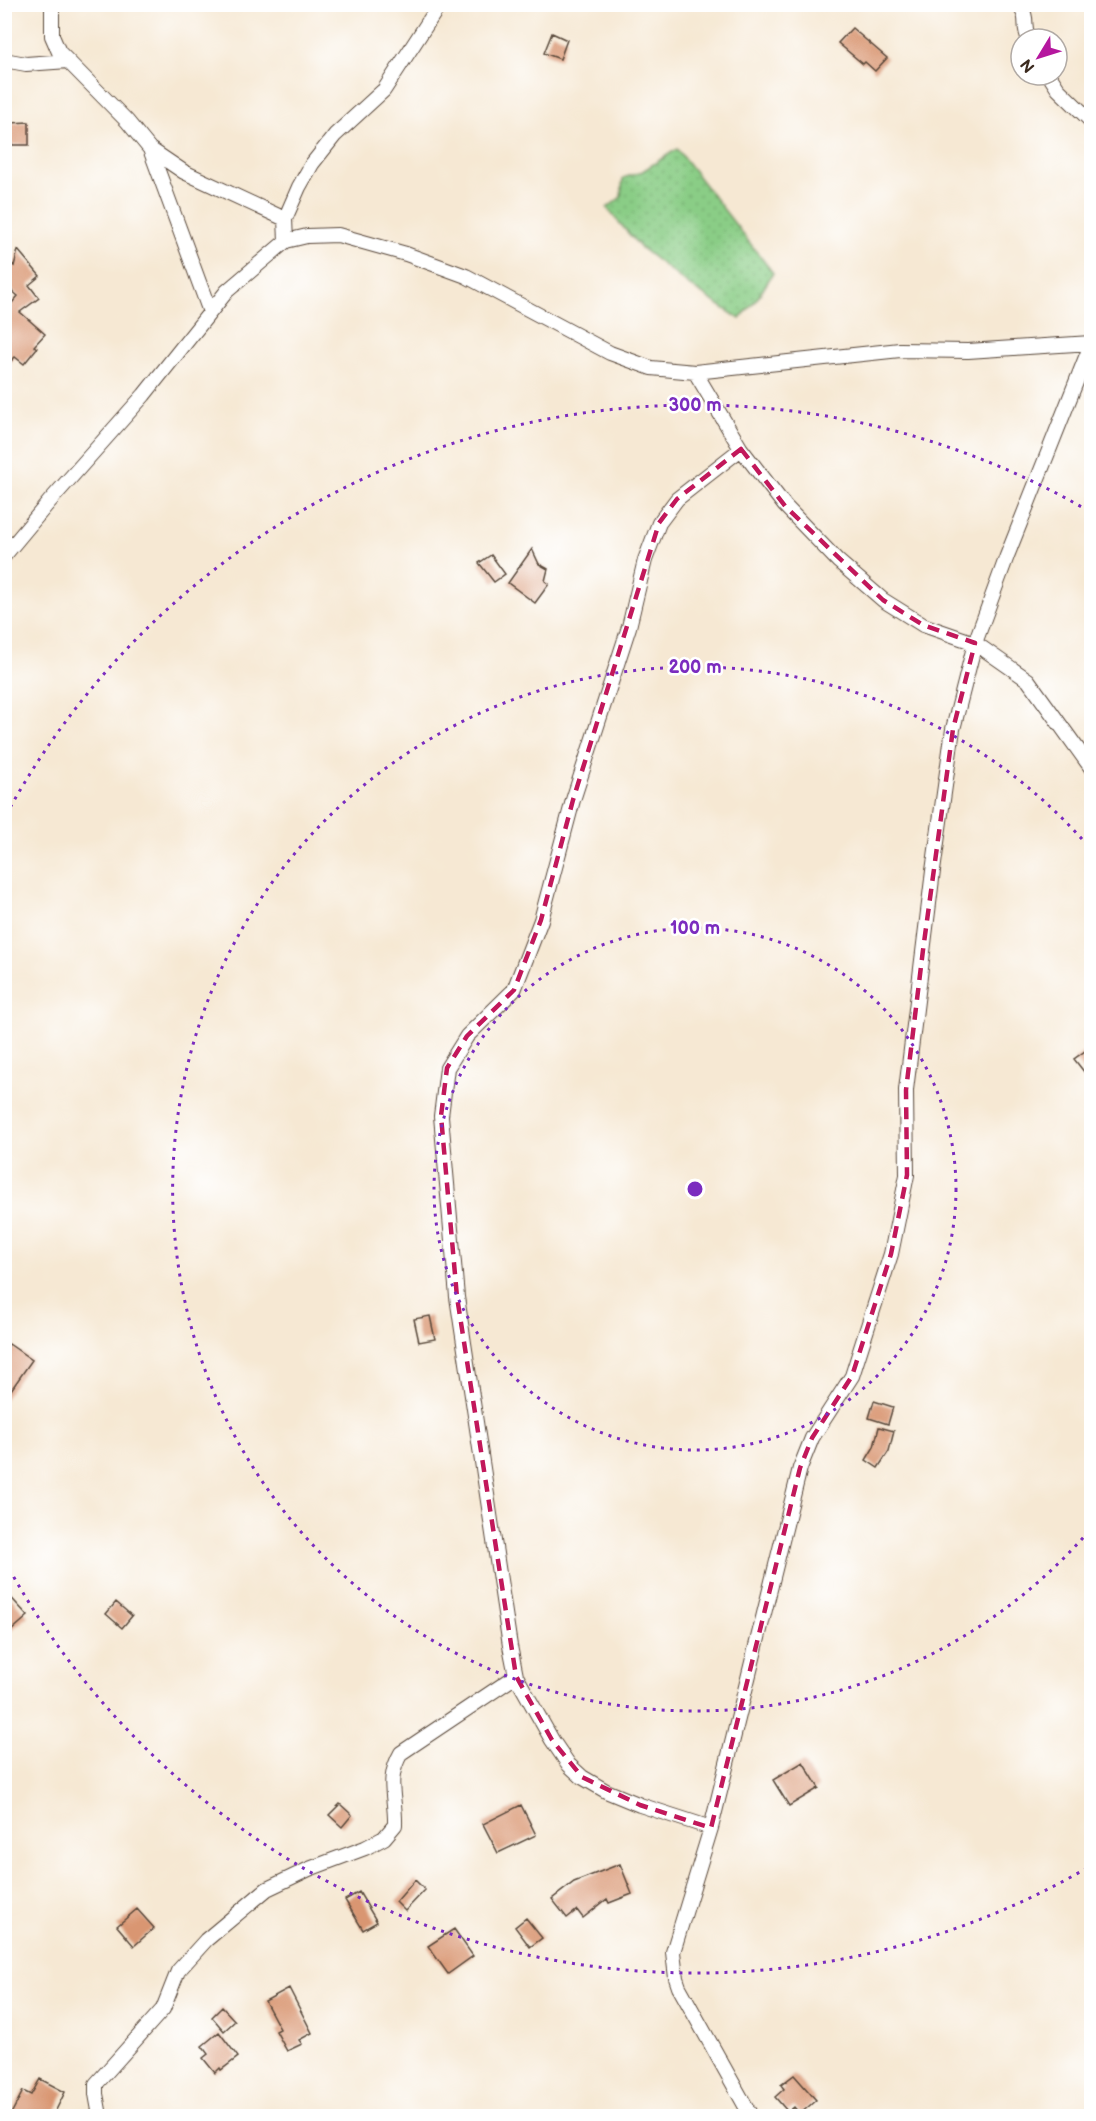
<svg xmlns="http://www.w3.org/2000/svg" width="1096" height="2121" viewBox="0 0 1096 2121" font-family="'Balsamiq Sans',sans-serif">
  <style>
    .grass { fill: url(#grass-dots); stroke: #627c52; stroke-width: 1.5 }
    .building { fill: #d99672 }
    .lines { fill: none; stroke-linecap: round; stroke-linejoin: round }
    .minor-casing { stroke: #574639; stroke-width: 16 }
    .minor { stroke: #fff; stroke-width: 14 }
    .marked { fill: none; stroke: #c2185b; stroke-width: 4.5; stroke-dasharray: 12 8; stroke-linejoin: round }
    .ring { fill: none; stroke: #7b2cbf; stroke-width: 3; stroke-dasharray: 3 6 }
    .centre { fill: #7b2cbf; stroke: #fff; stroke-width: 3 }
    .ring-label { font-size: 18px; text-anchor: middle; font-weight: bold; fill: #7b2cbf; stroke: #fff; stroke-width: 5; stroke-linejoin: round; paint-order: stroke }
  </style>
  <defs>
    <pattern id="grass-dots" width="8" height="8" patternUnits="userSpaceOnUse" patternTransform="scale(1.5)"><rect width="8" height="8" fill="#8acd86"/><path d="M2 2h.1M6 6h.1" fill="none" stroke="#78b073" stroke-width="1.8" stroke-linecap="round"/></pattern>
  </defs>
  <rect width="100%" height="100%" fill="#fff"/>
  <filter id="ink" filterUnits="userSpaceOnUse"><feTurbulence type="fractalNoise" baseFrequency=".0167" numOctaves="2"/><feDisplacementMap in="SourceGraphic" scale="12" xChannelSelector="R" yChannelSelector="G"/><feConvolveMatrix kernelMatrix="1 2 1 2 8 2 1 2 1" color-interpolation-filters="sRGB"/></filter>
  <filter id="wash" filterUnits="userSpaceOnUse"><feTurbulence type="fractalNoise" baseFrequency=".008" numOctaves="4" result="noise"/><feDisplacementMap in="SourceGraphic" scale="24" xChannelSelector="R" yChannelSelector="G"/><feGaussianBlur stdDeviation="1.35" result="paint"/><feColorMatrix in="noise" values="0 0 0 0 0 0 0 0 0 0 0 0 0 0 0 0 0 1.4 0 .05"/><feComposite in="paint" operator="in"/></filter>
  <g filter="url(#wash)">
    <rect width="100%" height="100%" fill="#f6e8d3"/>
    <path class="grass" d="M 677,149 L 773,273 L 759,296 L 740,319 L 690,286 L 640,247 L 607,208 L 621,197 L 623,178 L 641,172 Z"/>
    <g id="blocks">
      <path class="building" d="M 852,28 L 887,58 L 875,71 L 865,62 L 863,64 L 838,43 Z
        M 552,33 L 567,40 L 560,59 L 544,53 Z
        M 29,122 L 29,145 L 10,145 L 10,123 Z
        M 18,250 L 40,276 L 29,285 L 39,298 L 20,312 L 45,334 L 34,346 L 37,348 L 24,364 L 15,357 L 4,368 L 4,312 L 18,296 L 4,284 L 4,257 L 14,266 Z
        M 532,549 L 539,564 L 548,569 L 545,581 L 549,584 L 535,603 L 508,583 Z
        M 491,555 L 505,574 L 494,582 L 479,563 Z
        M 1092,1046 L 1092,1082 L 1074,1059 Z
        M 430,1316 L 435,1339 L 419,1342 L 414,1319 Z
        M 9,1344 L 32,1360 L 4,1400 L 4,1351 Z
        M 874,1401 L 893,1407 L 888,1424 L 869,1418 Z
        M 879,1427 L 894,1431 L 889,1451 L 878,1468 L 866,1460 L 874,1447 Z
        M 4,1590 L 28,1616 L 4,1637 Z
        M 116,1602 L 132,1616 L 122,1628 L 106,1614 Z
        M 803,1762 L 819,1788 L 789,1806 L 773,1780 Z
        M 340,1804 L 352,1815 L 342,1827 L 329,1815 Z
        M 521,1805 L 536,1835 L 498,1853 L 483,1824 Z
        M 620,1864 L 632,1894 L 609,1903 L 607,1899 L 583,1918 L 577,1910 L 567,1918 L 552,1899 L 574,1882 Z
        M 415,1880 L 425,1890 L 405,1911 L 396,1902 Z
        M 359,1892 L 377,1922 L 363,1930 L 345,1900 Z
        M 137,1909 L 154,1928 L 134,1946 L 117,1926 Z
        M 526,1918 L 542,1938 L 530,1947 L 515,1927 Z
        M 454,1929 L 473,1956 L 448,1974 L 428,1946 Z
        M 289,1988 L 312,2033 L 299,2040 L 302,2044 L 287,2051 L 276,2031 L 280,2029 L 265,2001 Z
        M 222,2007 L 235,2021 L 224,2031 L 212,2017 Z
        M 219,2032 L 238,2057 L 221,2070 L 220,2068 L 215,2073 L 203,2058 L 208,2054 L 202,2046 Z
        M 794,2075 L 816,2100 L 800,2114 L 794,2107 L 788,2112 L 775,2097 L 784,2089 L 781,2085 Z
        M 40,2079 L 65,2092 L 53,2116 L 10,2116 L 23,2091 L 31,2095 Z"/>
    </g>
  </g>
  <g filter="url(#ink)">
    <use href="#blocks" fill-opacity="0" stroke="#574639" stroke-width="1.5"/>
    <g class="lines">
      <defs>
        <path id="minor" d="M 52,4 L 52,36 L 59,52 L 127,121 L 150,149 L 210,312
          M 1018,4 C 1031,20 1021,24 1029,39
          M 4,60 L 26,64 L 68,61
          M 1049,75 L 1058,89 L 1092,122
          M 150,149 L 184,172 L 285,219
          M 286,241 L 285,219 L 299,187 L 312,164 L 335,135 L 384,90 L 440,4
          M 695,372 L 741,449 L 785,506 L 838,561 L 883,600 L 923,625 L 975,643 L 1028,680 L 1092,769
          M 4,556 L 49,502 L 144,395 L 227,291 L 286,241 L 307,236 L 338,235 L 406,254 L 466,276 L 610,353 L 651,368 L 695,372 L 900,350 L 968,351 L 1091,343
          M 711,1828 L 640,1805 L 606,1791 L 582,1777 L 569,1765 L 552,1740 L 516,1676 L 510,1646 L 457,1297 L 441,1116 L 447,1068 L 467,1036 L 514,990 L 541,920 L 573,800 L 629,627 L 645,560 L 659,523 L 677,499 L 741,449
          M 100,2116 L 96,2094 L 96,2084 L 163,2009 L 178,1971 L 206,1940 L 267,1889 L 309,1869 L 365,1848 L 384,1838 L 395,1825 C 396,1796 385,1781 401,1753 L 516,1676
          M 751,2116 L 679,1987 L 676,1978 L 673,1952 L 711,1828 L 800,1468 L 812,1438 L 852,1376 L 891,1254 L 907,1175 L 906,1090 L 933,871 L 953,729 L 975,643 L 1007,556 L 1092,342"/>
      </defs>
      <use href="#minor" class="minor-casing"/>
      <use href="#minor" class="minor"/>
    </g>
  </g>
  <path class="marked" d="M 741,449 L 785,506 L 883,600 L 923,625 L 975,643 L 953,729 L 923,950 L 906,1090 L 907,1175 L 891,1254 L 852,1376 L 812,1438 L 800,1468 L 711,1828 L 640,1805 L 582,1777 L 552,1740 L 516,1676 L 457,1297 L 441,1116 L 447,1068 L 467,1036 L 514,990 L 541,920 L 573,800 L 659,523 L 677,499 Z"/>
  <g class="ring">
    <circle cx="695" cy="1189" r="261"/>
    <path d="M1089 1531A522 522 0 1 1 1089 847"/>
    <path d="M1087 1868A784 784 0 0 1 6 1563M6 815A784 784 0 0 1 1087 510"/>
  </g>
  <circle cx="695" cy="1189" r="9" class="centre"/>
  <g class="ring-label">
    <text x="695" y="411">300 m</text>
    <text x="695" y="673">200 m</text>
    <text x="695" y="934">100 m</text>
  </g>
  <rect width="1096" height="2121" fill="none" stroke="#fff" stroke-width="24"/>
  <g transform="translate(1039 57) rotate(232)"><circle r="28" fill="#ffffff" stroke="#b1aaa5" stroke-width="1.5"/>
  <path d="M0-4.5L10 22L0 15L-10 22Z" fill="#b5179e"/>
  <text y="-9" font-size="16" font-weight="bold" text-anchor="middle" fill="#3b2a1e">N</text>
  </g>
</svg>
